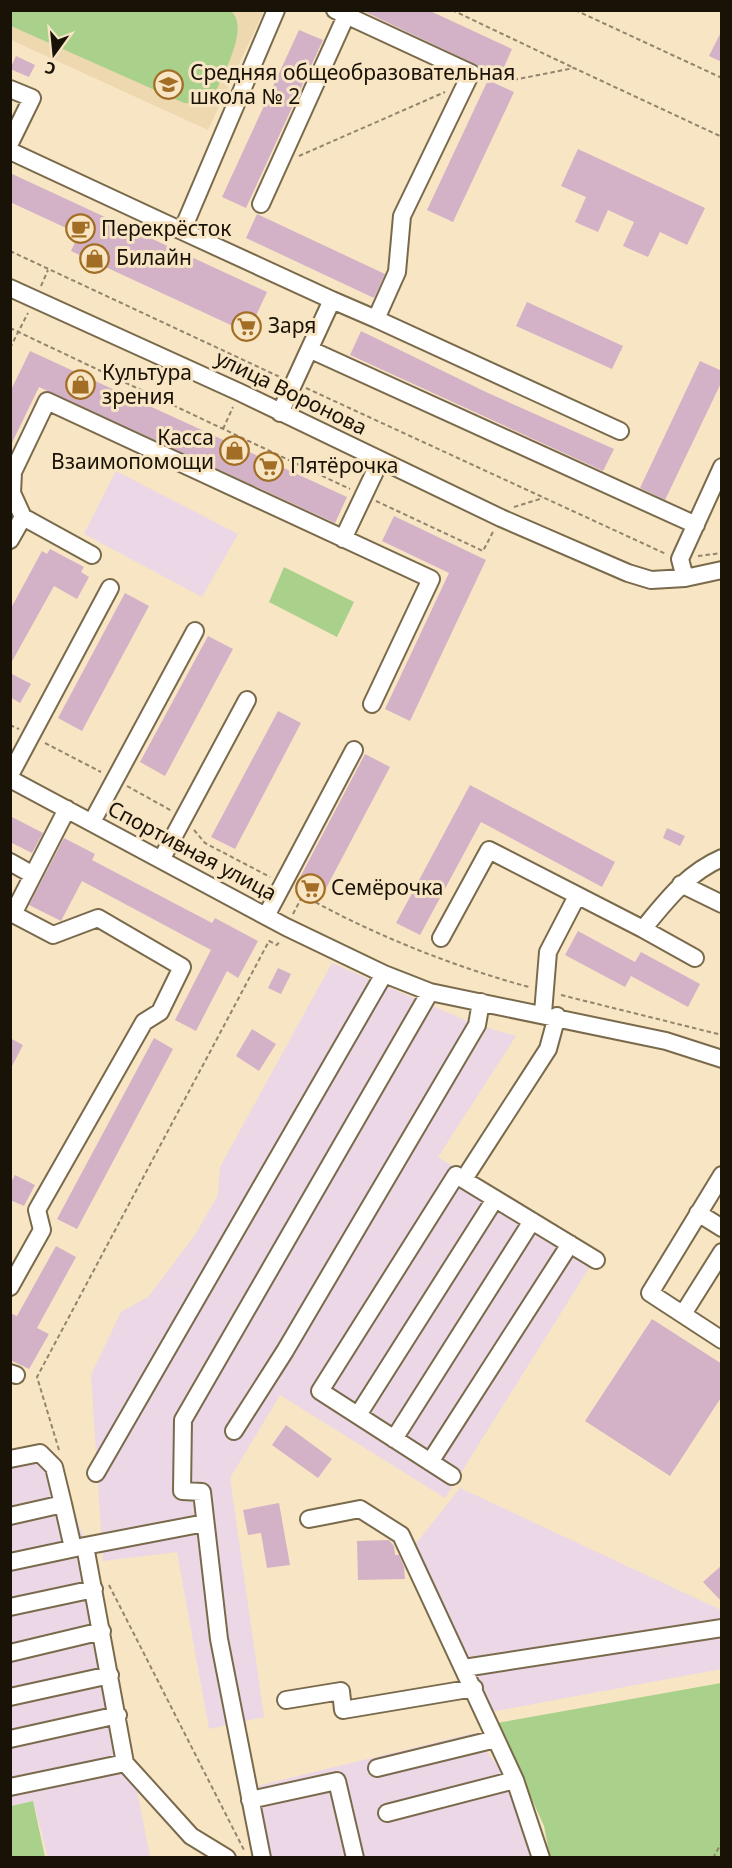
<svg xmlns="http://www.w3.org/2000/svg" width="732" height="1868" viewBox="0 0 732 1868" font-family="'Noto Sans',sans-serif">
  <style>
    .industrial { fill: #ebd7e6 }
    .built { fill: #eed8b0 }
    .green { fill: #aad18b }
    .building { fill: #d3b2c8 }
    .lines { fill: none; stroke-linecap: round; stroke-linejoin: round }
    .minor-casing { stroke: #7a6a4c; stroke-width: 20 }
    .path { stroke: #92846d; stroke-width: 2; stroke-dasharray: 4.5 3; stroke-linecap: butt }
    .minor { stroke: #fff; stroke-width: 16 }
    .labels { text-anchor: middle; stroke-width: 6; stroke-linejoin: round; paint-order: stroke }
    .poi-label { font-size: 21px; fill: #191207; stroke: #f8e5c4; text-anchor: start }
    .street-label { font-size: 21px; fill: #191207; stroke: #f8e5c4 }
  </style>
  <rect width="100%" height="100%" fill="#f8e5c4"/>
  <path class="industrial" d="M 116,471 L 238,534 L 202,597 L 84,534 Z
    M 332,963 L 477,1025 L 516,1036 L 438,1157 L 598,1254 L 445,1498 L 280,1395 L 230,1478 L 264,1717 L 209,1729 L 177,1552 L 103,1561 L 91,1375 L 121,1312 L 148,1297 L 195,1235 L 218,1195 L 220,1167 Z
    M 54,1458 L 91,1557 L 150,1857 L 48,1857 L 33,1801 L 11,1806 L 10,1467 Z
    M 460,1488 L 721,1610 L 721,1669 L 491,1712 L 411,1550 Z
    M 474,1733 L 519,1797 L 532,1857 L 269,1857 L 253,1787 Z"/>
  <path class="built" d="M 11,11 L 264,11 L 208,130 L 11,40 Z"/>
  <path class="green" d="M 231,11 C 250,28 223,74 214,96 L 198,104 L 184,103 L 11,26 L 11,11 Z
    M 284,567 L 354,602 L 337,637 L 269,602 Z
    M 721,1683 L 721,1857 L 550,1857 L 544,1826 L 497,1723 Z
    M 33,1801 L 45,1857 L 11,1857 L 11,1806 Z"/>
  <path class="building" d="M 361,10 L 428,10 L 512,49 L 500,76 Z
    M 299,30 L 323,40 L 246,208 L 222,197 Z
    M 722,30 L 722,62 L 709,56 Z
    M 16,56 L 35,65 L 29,77 L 10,69 Z
    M 488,80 L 514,92 L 453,222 L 427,210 Z
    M 578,149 L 705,208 L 687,245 L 660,232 L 648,257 L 623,246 L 634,222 L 608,210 L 598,232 L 575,222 L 586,197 L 561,186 Z
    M 10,173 L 267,292 L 248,333 L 71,251 L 79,234 L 10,202 Z
    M 257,214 L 385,274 L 374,298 L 246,238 Z
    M 527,302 L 623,346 L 612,369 L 516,326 Z
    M 361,331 L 488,393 L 614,449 L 603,471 L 350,355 Z
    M 30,351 L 347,497 L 335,523 L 39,387 L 10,447 L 10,392 Z
    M 700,361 L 722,371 L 722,381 L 665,500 L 640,488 Z
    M 394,516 L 486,560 L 410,721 L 385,709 L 449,573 L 382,541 Z
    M 50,549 L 84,567 L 81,572 L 89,577 L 77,599 L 54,586 L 10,665 L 10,610 L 42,551 L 47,554 Z
    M 125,593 L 149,606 L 82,731 L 58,718 Z
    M 208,636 L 233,649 L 165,776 L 140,762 Z
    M 10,673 L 31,684 L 20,703 L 10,697 Z
    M 278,711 L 301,723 L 235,849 L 211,837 Z
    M 365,754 L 390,767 L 322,896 L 297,883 Z
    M 470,785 L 615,862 L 602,887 L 481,822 L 420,935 L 396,923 Z
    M 10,816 L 43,833 L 32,853 L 10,842 Z
    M 667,828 L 685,836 L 680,846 L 663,838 Z
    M 64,838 L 95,854 L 92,860 L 212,923 L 215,918 L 258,941 L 238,978 L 227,971 L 196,1031 L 175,1020 L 211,950 L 82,881 L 61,921 L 29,905 Z
    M 578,931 L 635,962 L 641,952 L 700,984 L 688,1007 L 631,976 L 625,987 L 565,955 Z
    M 278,968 L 291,974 L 281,994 L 268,988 Z
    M 252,1029 L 276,1044 L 259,1071 L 236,1056 Z
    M 10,1038 L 23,1045 L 10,1070 Z
    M 154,1038 L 173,1049 L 77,1229 L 57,1219 Z
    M 15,1175 L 35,1185 L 24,1206 L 10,1200 L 10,1184 Z
    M 56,1246 L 76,1257 L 37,1328 L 49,1334 L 29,1369 L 10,1360 L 10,1313 L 17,1316 Z
    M 652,1319 L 722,1364 L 722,1396 L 670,1476 L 585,1421 Z
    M 286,1425 L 332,1459 L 318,1478 L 272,1445 Z
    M 279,1503 L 290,1565 L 267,1568 L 261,1533 L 248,1535 L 243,1510 Z
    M 389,1540 L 394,1546 L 395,1555 L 399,1555 L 404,1567 L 405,1579 L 358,1580 L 357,1541 Z
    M 722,1565 L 722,1602 L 703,1582 Z"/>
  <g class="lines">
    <defs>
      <path id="minor" d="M 276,10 L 182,231 L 332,300
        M 10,89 L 32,98 L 10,143
        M 10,151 L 182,231
        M 261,204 L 346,16
        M 10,288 L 239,392 L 501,518 L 628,573 L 651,580 L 685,578 L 722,570
        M 376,319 L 620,431
        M 311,350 L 696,525
        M 280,413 L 332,300 L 376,319 L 397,272 L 402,216 L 471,73 L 335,10
        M 10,470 L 13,472 L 47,401 L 431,579 L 372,704
        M 23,517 L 92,555
        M 343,539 L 380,461
        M 10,540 L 23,517 L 12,493 L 13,472
        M 685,578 L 680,559 L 722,467
        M 10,775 L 110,588
        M 10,779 L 286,927 L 384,974 L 430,992 L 666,1041 L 722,1059
        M 92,822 L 195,631
        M 161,860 L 247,700
        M 10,862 L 33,875
        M 681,884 L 722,904
        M 266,916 L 354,750
        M 643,929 L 695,958
        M 441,938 L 489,850 L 643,929 C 666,901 687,873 722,858
        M 543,1013 L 548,952 L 577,896
        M 722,1175 L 650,1293 L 722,1340
        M 464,1179 L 548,1049 L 557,1016
        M 698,1213 L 722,1228
        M 10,1287 L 42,1230 L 37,1210 L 144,1022 L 160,1012 L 182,967 L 98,918 L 53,935 L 13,914 L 67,809
        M 683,1314 L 722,1252
        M 10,1373 L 16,1375
        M 358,1415 L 495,1199
        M 234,1431 L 285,1351 L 477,1025 L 481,1002
        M 394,1439 L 532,1221
        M 10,1459 L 40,1453 L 54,1467 L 63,1504
        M 430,1462 L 570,1244
        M 96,1473 L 384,974
        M 452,1476 L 320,1391 L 456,1175 L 596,1260
        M 10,1516 L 63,1504 L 73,1548
        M 309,1519 L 360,1509 L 401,1535 L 515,1780 L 541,1858
        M 85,1546 L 205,1523
        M 10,1562 L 85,1546 L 125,1763 L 191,1836 L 227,1858
        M 10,1607 L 94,1589
        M 10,1653 L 102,1631
        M 464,1668 L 722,1628
        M 10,1697 L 110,1675
        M 286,1700 L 341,1691 L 343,1710 L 474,1688
        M 10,1739 L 118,1715
        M 377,1768 L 496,1739
        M 10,1787 L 125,1763
        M 250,1800 L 337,1781 L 355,1858
        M 387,1813 L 515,1780
        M 262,1858 L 219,1639 L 202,1492 L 182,1491 L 183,1420 L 430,992"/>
    </defs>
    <use href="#minor" class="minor-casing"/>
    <path class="path" d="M 452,10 L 574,68
      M 575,10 L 722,78
      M 484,77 L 508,81 L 574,68 L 722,137
      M 299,156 L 445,92
      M 10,251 L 282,378
      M 41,286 L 48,270
      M 10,328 L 350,489
      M 10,348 L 28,313
      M 245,380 L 251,366
      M 306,388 L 666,554
      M 223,429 L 233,407
      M 376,501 L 483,551 L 494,530
      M 514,507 L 543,498
      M 698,556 L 722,553
      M 10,725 L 19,729
      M 45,743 L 101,772
      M 127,786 L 172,811
      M 194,830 L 205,843 L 270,877
      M 296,891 C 363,931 454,967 529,987
      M 293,914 L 303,895
      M 561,995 L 722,1035
      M 59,1450 L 37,1377 L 269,941 L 277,945 L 280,941
      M 109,1585 L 244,1850
      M 713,1858 L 722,1842"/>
    <use href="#minor" class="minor"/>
  </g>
  <defs>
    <symbol id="school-ring" viewBox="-11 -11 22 22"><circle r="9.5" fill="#f8e5c4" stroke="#a26e25" stroke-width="1.5"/><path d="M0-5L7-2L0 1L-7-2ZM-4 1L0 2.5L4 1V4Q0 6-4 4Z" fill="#a26e25"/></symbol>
    <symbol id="cafe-ring" viewBox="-11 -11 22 22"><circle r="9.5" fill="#f8e5c4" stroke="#a26e25" stroke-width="1.5"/><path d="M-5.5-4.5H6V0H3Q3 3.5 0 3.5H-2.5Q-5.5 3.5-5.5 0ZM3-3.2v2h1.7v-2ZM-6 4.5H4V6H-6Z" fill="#a26e25"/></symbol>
    <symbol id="shop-ring" viewBox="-11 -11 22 22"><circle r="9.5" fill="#f8e5c4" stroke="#a26e25" stroke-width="1.5"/><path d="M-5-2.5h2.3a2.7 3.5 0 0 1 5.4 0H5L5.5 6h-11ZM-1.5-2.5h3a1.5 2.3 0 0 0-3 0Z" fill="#a26e25"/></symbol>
    <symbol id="supermarket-ring" viewBox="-11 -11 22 22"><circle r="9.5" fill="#f8e5c4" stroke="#a26e25" stroke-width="1.5"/><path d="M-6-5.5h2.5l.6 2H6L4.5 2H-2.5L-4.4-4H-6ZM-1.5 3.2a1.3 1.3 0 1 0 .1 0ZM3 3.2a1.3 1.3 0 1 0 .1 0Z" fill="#a26e25"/></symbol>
  </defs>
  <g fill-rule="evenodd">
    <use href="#school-ring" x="152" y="68" width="33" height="33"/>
    <use href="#cafe-ring" x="64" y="212" width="33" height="33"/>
    <use href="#shop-ring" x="78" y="242" width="33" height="33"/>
    <use href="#supermarket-ring" x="230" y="310" width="33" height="33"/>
    <use href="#shop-ring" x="64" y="368" width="33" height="33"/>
    <use href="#shop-ring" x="218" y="434" width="33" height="33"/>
    <use href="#supermarket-ring" x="252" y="450" width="33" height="33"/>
    <use href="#supermarket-ring" x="294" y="872" width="33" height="33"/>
  </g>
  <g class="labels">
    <g class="poi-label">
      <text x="190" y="80">Средняя общеобразовательная<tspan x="190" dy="24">школа № 2</tspan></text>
      <text x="101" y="236">Перекрёсток</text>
      <text x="116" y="265">Билайн</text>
      <text x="268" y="333">Заря</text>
      <text x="102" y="380">Культура<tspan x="102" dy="24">зрения</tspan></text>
      <text x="214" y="445" text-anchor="end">Касса<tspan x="214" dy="24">Взаимопомощи</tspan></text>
      <text x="290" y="473">Пятёрочка</text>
      <text x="331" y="895">Семёрочка</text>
    </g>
    <g class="street-label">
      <text transform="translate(291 393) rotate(26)" y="7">улица Воронова</text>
      <text transform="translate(192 851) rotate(28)" y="7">Спортивная улица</text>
    </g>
  </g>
  <rect width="732" height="1868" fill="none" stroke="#191207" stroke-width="24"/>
  <g transform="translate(54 54) rotate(195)" stroke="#f8e5c4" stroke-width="4.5" paint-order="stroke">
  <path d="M0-4.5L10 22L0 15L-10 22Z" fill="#191207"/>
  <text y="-9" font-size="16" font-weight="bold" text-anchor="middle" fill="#191207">С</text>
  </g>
</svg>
